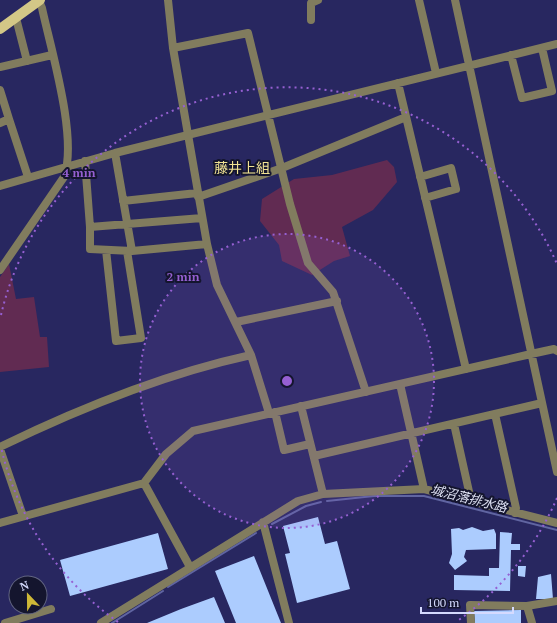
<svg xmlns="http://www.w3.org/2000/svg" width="557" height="623" viewBox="0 0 557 623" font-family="'PT Serif','Noto Sans JP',serif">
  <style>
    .green { fill: #612b52 }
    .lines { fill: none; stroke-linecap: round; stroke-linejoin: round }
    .stream { stroke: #6065a1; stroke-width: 2 }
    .building { fill: #acccfe }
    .minor { stroke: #817c5e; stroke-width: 8 }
    .major { stroke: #d3c787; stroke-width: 10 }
    .ring { fill: none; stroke: #9660d2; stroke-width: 2; stroke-dasharray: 2 4 }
    .labels { text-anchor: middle; stroke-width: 4; stroke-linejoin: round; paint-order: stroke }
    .water-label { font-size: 13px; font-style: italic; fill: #dde0f2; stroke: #14152e }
    .quarter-label { font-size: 14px; fill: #f0e293; stroke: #14152e }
    .centre { fill: #9660d2; stroke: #14152e; stroke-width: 2 }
    .ring-label { font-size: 12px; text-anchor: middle; font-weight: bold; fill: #9660d2; stroke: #14152e; stroke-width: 4; stroke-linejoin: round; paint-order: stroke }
  </style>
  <rect width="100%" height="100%" fill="#282760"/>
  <path class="green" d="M 387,160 L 394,167 L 397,182 L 373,210 L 342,227 L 350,256 L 334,261 L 312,275 L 282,261 L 279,245 L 260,221 L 262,199 L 294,179 L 332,175 Z
    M 9,264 L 16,299 L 34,297 L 40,337 L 47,337 L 49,367 L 0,372 L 0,277 Z"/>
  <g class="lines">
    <path class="stream" d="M 327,501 L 374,496 L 424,496 L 557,530
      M 272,524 L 306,506 L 321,502
      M 168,587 L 256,533
      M 112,623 L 163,591"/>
  </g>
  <path class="building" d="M 318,517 L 325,544 L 337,541 L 350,589 L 297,603 L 285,554 L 290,553 L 283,526 Z
    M 472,527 L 483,531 L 494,529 L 496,534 L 496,549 L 466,550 L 464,557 L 467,561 L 455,570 L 449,563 L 452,554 L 451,529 L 459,528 L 463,530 Z
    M 500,532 L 512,533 L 511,544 L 520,544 L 520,550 L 511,550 L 510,591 L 454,590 L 454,575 L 489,576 L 489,568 L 499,568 Z
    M 158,533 L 168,569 L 70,596 L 60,560 Z
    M 254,556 L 281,623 L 236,623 L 215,571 Z
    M 518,566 L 526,566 L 525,577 L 518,576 Z
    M 551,574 L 553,599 L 536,599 L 538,577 Z
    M 214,597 L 225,623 L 147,623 L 181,609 Z
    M 521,610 L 521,623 L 475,623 L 474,611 Z"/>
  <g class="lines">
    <path class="minor" d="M 168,0 L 173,48 L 207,244
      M 419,0 L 436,73
      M 455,0 L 557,472
      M 16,18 L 27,61
      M 311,20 L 311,3 L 318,0
      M 173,48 L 248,33 L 290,204 L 308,263 L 333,292 L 366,392
      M 511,55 L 522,98 L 552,91 L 542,48
      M 0,67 L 52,55
      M 398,83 L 466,369
      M 0,90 L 9,119 L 0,123
      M 9,119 L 28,177
      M 115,153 L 132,251 L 207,244 L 217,285 L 251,355 L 269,413
      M 85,161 L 90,227
      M 420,177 L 451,168 L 456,189 L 425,198
      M 0,186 L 115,153 L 557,44
      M 198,197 L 282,168 L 406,117
      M 123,201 L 197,193
      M 106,250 L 116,341 L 141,338 L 127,251
      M 132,251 L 90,249 L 90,227 L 202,218
      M 0,270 L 64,177 C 78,138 51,50 42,8 L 39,1
      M 236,322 L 337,301
      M 400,384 L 424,489
      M 301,406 L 323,494
      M 275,412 L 284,450 L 310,444
      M 495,414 L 516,508 L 515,513
      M 454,424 L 470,496 L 469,501
      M 0,447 C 80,408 164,374 251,355
      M 0,449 L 23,516
      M 314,456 L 542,403
      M 144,483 L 190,567
      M 263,522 L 289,623
      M 0,523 L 144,483 L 166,454 L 193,431 L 531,354 L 554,349 L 557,351
      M 527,606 L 532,623
      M 5,623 L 51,609
      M 101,623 L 298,501 L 323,494 L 424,489 L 557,523
      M 471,623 L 470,605 L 527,606 L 557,601"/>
    <path class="major" d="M 0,29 L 40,0"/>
  </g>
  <circle cx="287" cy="381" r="147" fill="#9660d2" fill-opacity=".12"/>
  <g class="ring">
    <circle cx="287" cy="381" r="147"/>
    <path d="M557 498A294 294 0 0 1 456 622M118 622A294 294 0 0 1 1 447M1 315A294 294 0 0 1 557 264"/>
  </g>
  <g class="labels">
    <g class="water-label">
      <text transform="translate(469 498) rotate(14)" y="5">城沼落排水路</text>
    </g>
    <g class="quarter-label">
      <text x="242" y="173">藤井上組</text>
    </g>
  </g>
  <circle cx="287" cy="381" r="6" class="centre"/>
  <g class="ring-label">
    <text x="79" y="177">4 min</text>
    <text x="183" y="281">2 min</text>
  </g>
  <g transform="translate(28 595) rotate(338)"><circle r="19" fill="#14152e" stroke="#616481"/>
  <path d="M0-3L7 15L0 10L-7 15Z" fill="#ceb837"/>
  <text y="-6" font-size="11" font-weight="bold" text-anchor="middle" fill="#d5dafe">N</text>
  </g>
  <path d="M421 607v6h92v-6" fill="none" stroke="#d5dafe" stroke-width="2"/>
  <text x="427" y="607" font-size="12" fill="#d5dafe" stroke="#14152e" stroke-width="3" paint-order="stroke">100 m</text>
</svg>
